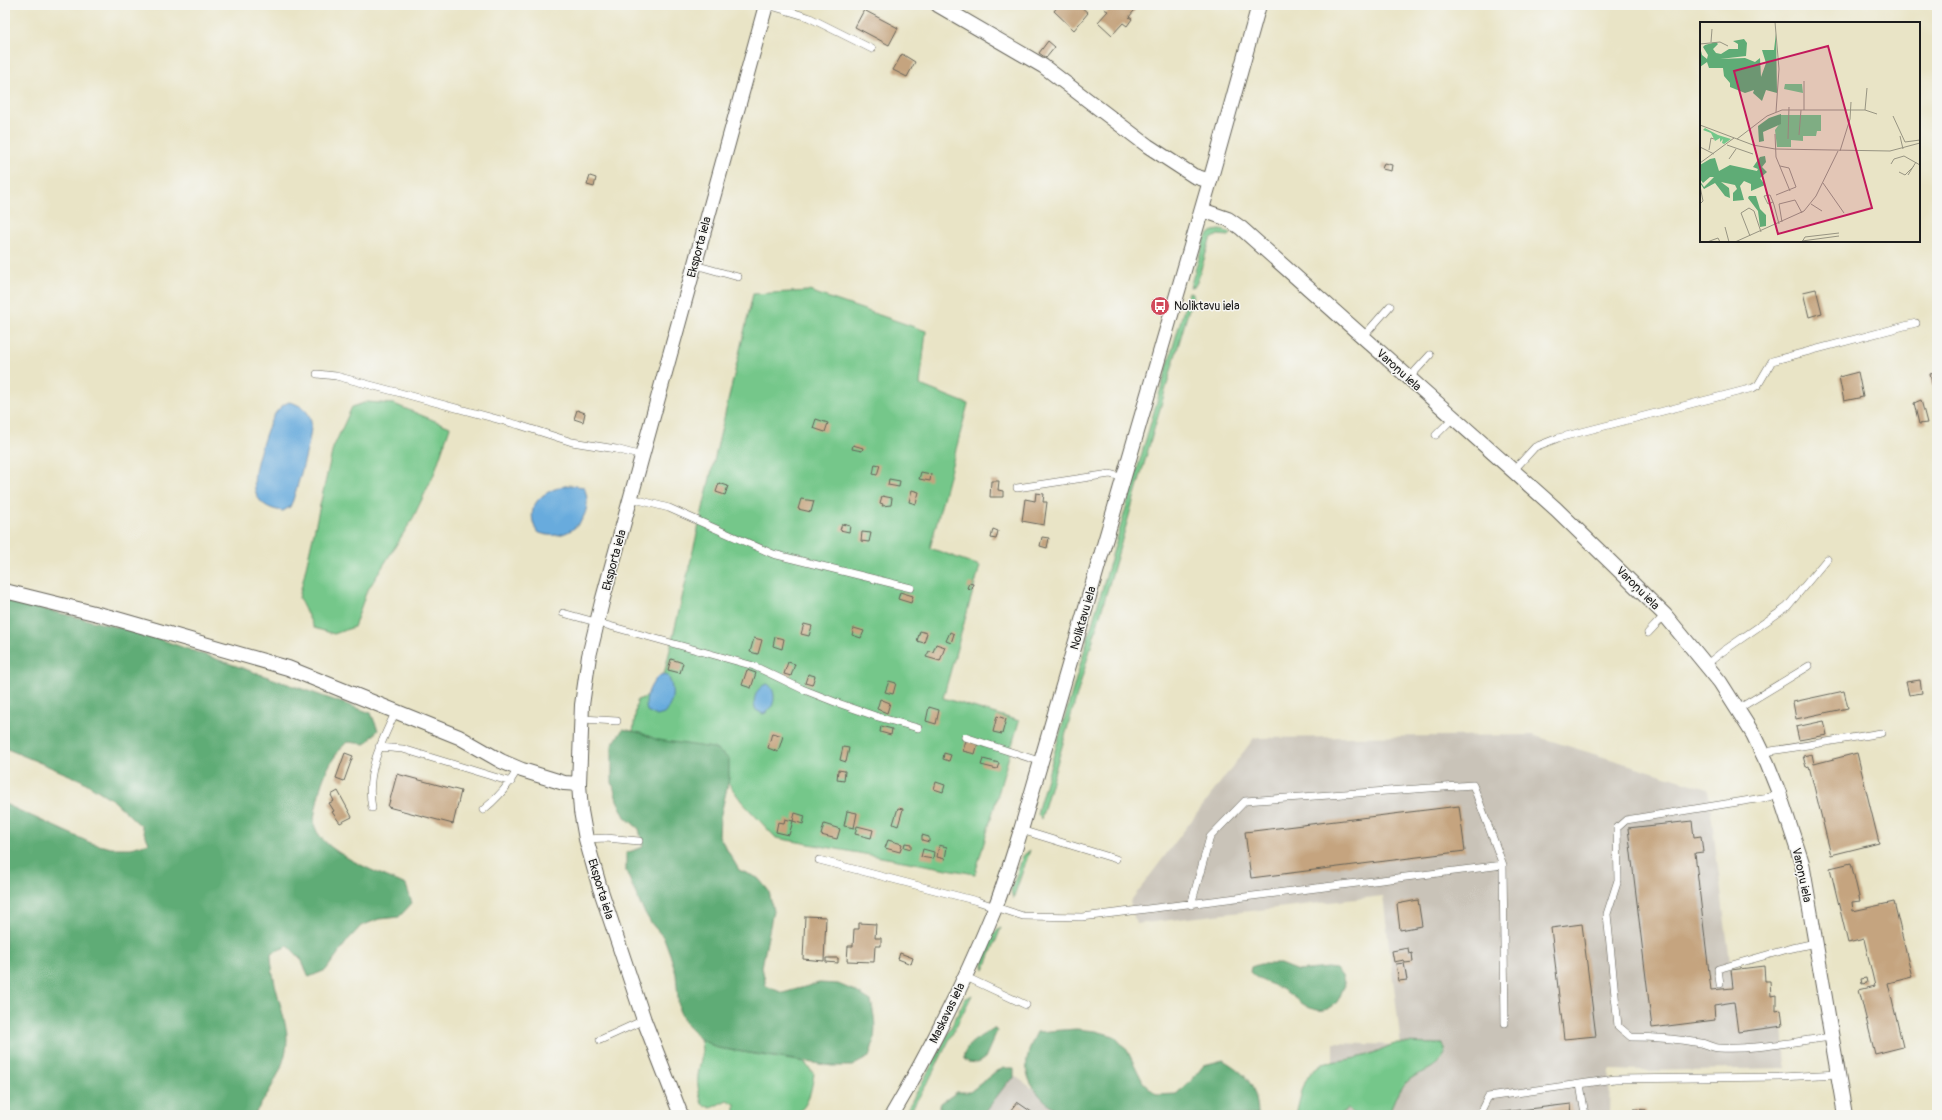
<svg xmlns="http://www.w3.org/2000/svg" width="1942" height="1120" viewBox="0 0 1942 1120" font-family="Pangolin,sans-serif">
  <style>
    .industrial { fill: #c9c3b8 }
    .green { fill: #74c78a; stroke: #487253 }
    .forest { fill: #5fac76; stroke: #3e6449 }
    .water { fill: #68abdd; stroke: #42647c }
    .building { fill: #c5a47f }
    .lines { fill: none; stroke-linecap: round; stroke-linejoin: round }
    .service-casing { stroke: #646258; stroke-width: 8 }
    .minor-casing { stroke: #646258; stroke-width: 16 }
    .service { stroke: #fff; stroke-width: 7 }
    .minor { stroke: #fff; stroke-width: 14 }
    .labels { text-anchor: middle; stroke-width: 3; stroke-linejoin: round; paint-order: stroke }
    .street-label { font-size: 12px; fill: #1c1c1c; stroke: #f6f6f2 }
    .poi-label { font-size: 12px; fill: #1c1c1c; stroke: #f6f6f2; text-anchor: start }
    .inset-road { fill: none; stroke: #979482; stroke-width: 1 }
    .view { fill: #c2185b; fill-opacity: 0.15; stroke: #c2185b; stroke-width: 2 }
    .inset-edge { fill: none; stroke: #1c1c1c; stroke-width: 2 }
  </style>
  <rect width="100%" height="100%" fill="#f6f6f2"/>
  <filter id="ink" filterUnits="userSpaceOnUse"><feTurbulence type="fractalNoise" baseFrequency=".025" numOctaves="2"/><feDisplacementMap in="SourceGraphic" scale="8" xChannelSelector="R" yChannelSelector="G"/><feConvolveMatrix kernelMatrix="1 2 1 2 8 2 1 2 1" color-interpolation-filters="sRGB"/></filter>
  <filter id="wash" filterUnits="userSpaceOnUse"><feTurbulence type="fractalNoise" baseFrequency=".012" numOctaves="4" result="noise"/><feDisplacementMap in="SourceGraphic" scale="16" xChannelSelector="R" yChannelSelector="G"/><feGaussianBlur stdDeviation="0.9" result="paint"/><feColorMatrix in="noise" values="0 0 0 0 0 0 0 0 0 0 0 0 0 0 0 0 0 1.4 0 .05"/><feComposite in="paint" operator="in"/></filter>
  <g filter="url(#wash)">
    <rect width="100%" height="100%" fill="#e9e4c6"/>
    <path class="industrial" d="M 1532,735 L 1708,789 L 1731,970 L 1764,966 L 1765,981 L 1770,981 L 1771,995 L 1776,995 L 1776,1011 L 1781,1010 L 1785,1068 L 1641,1071 L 1610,1070 L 1609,1115 L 1333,1115 L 1333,1043 L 1401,1045 L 1383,896 L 1136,924 L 1130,902 L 1254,738 Z
      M 1012,1074 L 1070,1115 L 981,1115 Z"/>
    <path class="green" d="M 1221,230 L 1232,233 L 1229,236 L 1218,235 L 1210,240 L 1197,282 L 1195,286 L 1190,287 L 1205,238 L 1213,231 Z
      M 809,291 L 926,331 L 920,385 L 968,404 L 930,548 L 980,566 L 943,698 L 1019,721 L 975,874 L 776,838 L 742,802 L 721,773 L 631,748 L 637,700 L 660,692 L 753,294 Z
      M 1189,292 L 1193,293 L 1193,295 L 1041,819 L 1038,814 L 1038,809 Z
      M 367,402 L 394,404 L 450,427 L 434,474 L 413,518 L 366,593 L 354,627 L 334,634 L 314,628 L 299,598 L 333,448 L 352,407 Z
      M 1030,850 L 1013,899 L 1011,890 L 1023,856 Z
      M 1001,928 L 984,970 C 980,959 990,933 1001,928 Z
      M 972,995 L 928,1082 L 908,1115 L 904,1115 L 938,1054 L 965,999 Z
      M 700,1039 L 718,1048 L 804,1062 L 814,1074 C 812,1085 810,1102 801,1110 C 789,1120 749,1115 733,1115 L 735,1113 L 735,1104 L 727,1100 L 711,1108 L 702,1104 C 699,1095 697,1085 698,1076 C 699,1062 705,1054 700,1039 Z
      M 1398,1043 L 1443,1044 L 1445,1054 C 1437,1067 1428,1070 1415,1076 C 1401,1084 1392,1100 1390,1115 L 1356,1115 L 1347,1109 L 1339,1115 L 1296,1115 C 1301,1096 1304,1067 1327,1063 C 1339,1060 1352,1060 1364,1056 C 1376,1053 1386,1046 1398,1043 Z"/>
    <path class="forest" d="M 5,600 L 142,633 L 371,713 L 378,730 L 366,744 L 347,742 C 332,756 322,777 318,798 C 317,805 314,814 314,822 C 316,851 382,874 406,885 L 412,903 L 399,917 L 379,919 L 361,926 L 348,940 L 326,970 L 309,977 L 301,959 L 288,946 L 271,953 C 271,979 281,1002 286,1028 C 292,1059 270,1090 254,1115 L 5,1115 L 5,804 L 91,843 L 111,848 L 131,848 L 149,843 L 141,826 L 113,800 L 81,780 L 5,748 Z
      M 623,729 L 641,733 L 658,740 L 714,748 L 729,759 L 729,779 L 720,818 L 719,836 L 739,870 L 758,878 L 769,891 L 773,911 L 762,967 L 766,986 L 783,993 L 819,983 L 838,984 L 855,991 L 871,1001 C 876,1023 877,1035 869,1057 L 852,1066 L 832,1066 L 718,1048 L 700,1039 L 687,1026 L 679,1010 L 676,974 L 670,954 L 664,938 L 651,923 L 641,906 L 626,871 L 626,853 L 643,847 L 639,829 L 625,817 L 617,800 L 612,782 L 612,745 Z
      M 1260,964 L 1280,964 L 1298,971 L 1327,968 L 1336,969 L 1342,976 L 1345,985 C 1342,990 1340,998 1337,1002 C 1317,1024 1297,997 1280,988 C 1270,983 1258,981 1250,972 L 1251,967 Z
      M 994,1028 L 997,1031 L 985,1058 L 978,1063 L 968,1062 L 964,1059 C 961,1045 984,1035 994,1028 Z
      M 1076,1029 L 1096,1031 L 1114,1036 L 1127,1050 L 1143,1082 L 1157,1095 L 1176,1094 L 1191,1081 L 1204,1065 L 1223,1060 C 1247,1074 1257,1086 1258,1115 L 1062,1115 C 1028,1089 1016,1072 1037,1032 Z
      M 1004,1068 L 1014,1068 L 1014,1078 L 1007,1083 L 983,1115 L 937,1115 L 941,1103 L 957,1092 L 970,1092 L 995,1072 Z"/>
    <path class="water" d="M 289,402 C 299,404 309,410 311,421 C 313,435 298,484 293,500 L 290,507 L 283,511 C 243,506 254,471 262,445 C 267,430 273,408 289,402 Z
      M 570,485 L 584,487 C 597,518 567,545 537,532 C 522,504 545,489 570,485 Z
      M 663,674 L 667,675 C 675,687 674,703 664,714 L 657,716 L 647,711 C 643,699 652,678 663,674 Z
      M 768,684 C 778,692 775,710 763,714 L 756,710 C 751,701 757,685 768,684 Z"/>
    <g id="blocks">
      <path class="building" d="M 1059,5 L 1079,5 L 1088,13 L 1074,30 L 1054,11 Z
        M 1107,5 L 1111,7 L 1113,5 L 1138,6 L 1129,17 L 1132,19 L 1127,26 L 1123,23 L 1112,35 L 1098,22 L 1108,11 L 1104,9 Z
        M 864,10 L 898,28 L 889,45 L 855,27 Z
        M 1048,41 L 1055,47 L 1046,58 L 1039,53 Z
        M 902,54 L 915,62 L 907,77 L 893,70 Z
        M 1384,163 L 1392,165 L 1391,171 L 1382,169 Z
        M 590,176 L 596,178 L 594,187 L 587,185 Z
        M 1816,289 L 1822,313 L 1809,317 L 1803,292 Z
        M 1858,372 L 1863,397 L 1844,401 L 1839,377 Z
        M 1937,372 L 1937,400 L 1936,400 L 1930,374 Z
        M 1921,400 L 1927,423 L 1919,424 L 1914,403 Z
        M 577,410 L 585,413 L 583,422 L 574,419 Z
        M 816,419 L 828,423 L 825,432 L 813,428 Z
        M 853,445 L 863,448 L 862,451 L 852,449 Z
        M 875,464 L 880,465 L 877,475 L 873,474 Z
        M 921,472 L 931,474 L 930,481 L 919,479 Z
        M 889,479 L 900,481 L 899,487 L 888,485 Z
        M 991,481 L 999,481 L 998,490 L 1003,491 L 1003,497 L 990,497 Z
        M 719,483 L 728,486 L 725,495 L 716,492 Z
        M 912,490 L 919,492 L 916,504 L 909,502 Z
        M 1036,493 L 1044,494 L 1043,502 L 1047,502 L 1044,525 L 1022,521 L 1025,499 L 1035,501 Z
        M 882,496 L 892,498 L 891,505 L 882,506 L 883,504 L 880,503 Z
        M 801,499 L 814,501 L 811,512 L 798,509 Z
        M 842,524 L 850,526 L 849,532 L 840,530 Z
        M 993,529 L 998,531 L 996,539 L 991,538 Z
        M 862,532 L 871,533 L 869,542 L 861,541 Z
        M 1042,537 L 1049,538 L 1047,548 L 1040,546 Z
        M 969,583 L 973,584 L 972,589 L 967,588 Z
        M 900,592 L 913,596 L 911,603 L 898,599 Z
        M 804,624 L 812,626 L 809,636 L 801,634 Z
        M 854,628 L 864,631 L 861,638 L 852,635 Z
        M 920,631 L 927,633 L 924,643 L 917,641 Z
        M 950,632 L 954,634 L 951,643 L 946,641 Z
        M 775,637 L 784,639 L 782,649 L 773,646 Z
        M 754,638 L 762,640 L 758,654 L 750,652 Z
        M 936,644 L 945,647 L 940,661 L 926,657 L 929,651 L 933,652 Z
        M 671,659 L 683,663 L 680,673 L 668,670 Z
        M 788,662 L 795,664 L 791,676 L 784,674 Z
        M 747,670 L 756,673 L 751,688 L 742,685 Z
        M 808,674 L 815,676 L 812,685 L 805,683 Z
        M 1920,680 L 1922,693 L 1909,695 L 1906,682 Z
        M 889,681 L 896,683 L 893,694 L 885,692 Z
        M 1844,691 L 1848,708 L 1796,719 L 1793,702 Z
        M 880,699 L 890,703 L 887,713 L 877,709 Z
        M 929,707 L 939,710 L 936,724 L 926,721 Z
        M 997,716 L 1006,719 L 1002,734 L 993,732 Z
        M 1824,721 L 1827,735 L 1799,740 L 1796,727 Z
        M 881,726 L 892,729 L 891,735 L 880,732 Z
        M 772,733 L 783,736 L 778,752 L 768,748 Z
        M 966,740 L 978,743 L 975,754 L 963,751 Z
        M 843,747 L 849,748 L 846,762 L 840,760 Z
        M 345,753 L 353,756 L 344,781 L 336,778 Z
        M 944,753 L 951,755 L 949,761 L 943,759 Z
        M 1857,753 L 1879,843 L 1831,855 L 1809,766 L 1806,767 L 1803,756 L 1812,754 L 1814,764 Z
        M 983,759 L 999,763 L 997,769 L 981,765 Z
        M 838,770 L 845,771 L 844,781 L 837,780 Z
        M 397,774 L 461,791 L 453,824 L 388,807 Z
        M 936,782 L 945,785 L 943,792 L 934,789 Z
        M 338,791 L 352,817 L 340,823 L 332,812 L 334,811 L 329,803 L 334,801 L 331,795 Z
        M 1459,806 L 1465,851 L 1251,878 L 1245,832 Z
        M 898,808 L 903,809 L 898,826 L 893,824 Z
        M 847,811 L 857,813 L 854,828 L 844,826 Z
        M 795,813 L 805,816 L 803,824 L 793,821 Z
        M 785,819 L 793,821 L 789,835 L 776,832 L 778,822 L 784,823 Z
        M 1692,821 L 1694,837 L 1701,836 L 1703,852 L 1695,853 L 1711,990 L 1733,988 L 1731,970 L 1764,966 L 1765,981 L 1770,981 L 1771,996 L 1776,995 L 1776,1011 L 1781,1010 L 1783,1026 L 1738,1032 L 1734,1002 L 1714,1005 L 1715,1020 L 1652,1028 L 1628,828 Z
        M 824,824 L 840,829 L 837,839 L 821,835 Z
        M 857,826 L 873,830 L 871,838 L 855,834 Z
        M 922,835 L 929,837 L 929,842 L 922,840 Z
        M 888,840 L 902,844 L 900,852 L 885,848 Z
        M 905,843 L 911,844 L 911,849 L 904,847 Z
        M 939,845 L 947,847 L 945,859 L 937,857 Z
        M 923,849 L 934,852 L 933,859 L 921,857 Z
        M 1851,863 L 1860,901 L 1852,902 L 1853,911 L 1894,902 L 1912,977 L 1888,983 L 1903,1047 L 1875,1054 L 1859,990 L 1875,986 L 1864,939 L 1848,943 L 1830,868 Z
        M 1418,900 L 1422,926 L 1400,930 L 1397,904 Z
        M 805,916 L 826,917 L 824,961 L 803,959 Z
        M 859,923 L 876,924 L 875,938 L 881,938 L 881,946 L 875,946 L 874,962 L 847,961 L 848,946 L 853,946 L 854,929 L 859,929 Z
        M 1582,924 L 1596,1036 L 1564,1039 L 1551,928 Z
        M 1408,948 L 1409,954 L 1412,953 L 1413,962 L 1405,963 L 1404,960 L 1394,962 L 1392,951 Z
        M 900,953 L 913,958 L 911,964 L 898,959 Z
        M 826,958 L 838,958 L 838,963 L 826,962 Z
        M 1404,963 L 1407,980 L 1399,981 L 1396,964 Z
        M 1866,978 L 1867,983 L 1862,984 L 1861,979 Z
        M 1017,1102 L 1036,1115 L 1007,1115 Z
        M 1571,1104 L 1572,1115 L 1494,1115 L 1494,1113 Z
        M 1634,1109 L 1646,1110 L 1646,1115 L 1634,1115 Z"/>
    </g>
  </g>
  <g filter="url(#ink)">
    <use href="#blocks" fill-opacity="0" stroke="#646258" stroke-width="1"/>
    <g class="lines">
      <defs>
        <path id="service" d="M 768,5 L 808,17 L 872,49
          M 695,265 L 738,277
          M 1363,337 L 1390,306
          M 317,374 L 336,376 L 393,391 L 519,425 L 572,442 L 616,449 L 642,456
          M 1409,378 L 1430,355
          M 1436,435 L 1453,418
          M 1513,471 L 1535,447 L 1558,438 L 1753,388 L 1758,385 L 1772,361 L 1916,323
          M 1017,488 L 1110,474 L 1124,478
          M 631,498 L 669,508 L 773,554 L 911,588
          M 563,613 L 754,666 L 802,689 L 835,702 L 878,717 L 918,728
          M 1648,633 L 1665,615
          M 1707,664 L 1722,652 L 1787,607 L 1827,559
          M 1738,709 L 1809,666
          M 582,719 L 617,721
          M 965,737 L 1042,762
          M 379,747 L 403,749 L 511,782
          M 1763,755 L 1771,751 L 1881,733
          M 1779,793 L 1769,797 L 1626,820 L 1617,828 L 1618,880 L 1607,914 L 1618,1026 L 1631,1037 C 1655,1037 1678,1039 1701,1043 C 1707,1044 1712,1048 1719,1048 C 1756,1050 1795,1041 1832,1037
          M 372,808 C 365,773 381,743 396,711
          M 483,810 C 498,798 509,786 518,768
          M 1021,830 L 1116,859
          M 586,839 L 606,838 L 639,841
          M 819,860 L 977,901 L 1023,916 L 1082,917 L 1503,865
          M 1191,905 L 1210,837 L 1245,801 L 1473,785 L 1503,865 L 1505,1023
          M 964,976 L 1026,1005
          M 1720,984 L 1718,969 L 1788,949 L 1815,943
          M 600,1040 L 644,1020
          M 1580,1084 L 1585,1115
          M 1479,1115 L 1488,1097 L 1615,1079 L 1781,1077 L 1838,1074"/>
        <path id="minor" d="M 938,5 L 1043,66 L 1148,146 L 1194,176 L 1210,181
          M 1202,210 L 1228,219 L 1241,228 L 1556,509 L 1665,615 L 1720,682 L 1753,734 L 1767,763 L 1779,793 L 1802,863 L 1845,1115
          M 5,591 L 110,617 L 288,668 L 459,737 L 501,761 L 522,770 L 564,783 L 579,784
          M 681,1115 L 644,1020 L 599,885 L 586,839 L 581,811 L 579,784 L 582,705 L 589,656 L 602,602 L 766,5
          M 892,1115 C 931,1049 966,979 995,908 C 1005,883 1013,856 1021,830 L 1210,181 L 1259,5"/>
      </defs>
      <use href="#service" class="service-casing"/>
      <use href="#minor" class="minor-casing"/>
      <use href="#service" class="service"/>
      <use href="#minor" class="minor"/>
    </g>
  </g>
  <defs>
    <symbol id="bus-disc" viewBox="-11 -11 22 22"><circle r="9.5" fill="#d1495b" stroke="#f6f6f2"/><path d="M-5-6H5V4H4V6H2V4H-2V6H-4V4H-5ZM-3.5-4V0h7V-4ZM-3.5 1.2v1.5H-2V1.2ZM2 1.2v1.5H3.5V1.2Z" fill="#fff"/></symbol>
  </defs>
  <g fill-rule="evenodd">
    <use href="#bus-disc" x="1149" y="295" width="22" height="22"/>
  </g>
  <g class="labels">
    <g class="street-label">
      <text transform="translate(699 247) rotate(-75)" y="4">Eksporta iela</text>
      <text transform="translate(1399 370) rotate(42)" y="4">Varoņu iela</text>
      <text transform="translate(614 560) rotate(-75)" y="4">Eksporta iela</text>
      <text transform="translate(1638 588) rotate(45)" y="4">Varoņu iela</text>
      <text transform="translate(1083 618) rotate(-74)" y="4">Noliktavu iela</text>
      <text transform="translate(1802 875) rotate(78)" y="4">Varoņu iela</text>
      <text transform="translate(601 889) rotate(73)" y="4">Eksporta iela</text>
      <text transform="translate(947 1013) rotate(-64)" y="4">Maskavas iela</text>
    </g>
    <g class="poi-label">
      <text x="1174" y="310">Noliktavu iela</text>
    </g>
  </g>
  <g transform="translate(1700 22)">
    <rect width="220" height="220" fill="#e9e4c6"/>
    <path d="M 85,62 L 102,62 L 103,71 L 84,67 ZM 80,93 L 121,93 L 121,109 L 117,109 L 116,114 L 103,114 L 103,119 L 91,118 L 91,125 L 77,125 L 75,108 L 80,101 ZM 5,106 L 18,113 L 31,117 L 24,122 L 22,121 L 23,117 L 20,120 L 20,116 L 15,119 L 11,111 L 3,108 Z" fill="#74c78a"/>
    <path d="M 76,11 L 77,71 L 66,68 L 62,79 L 53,71 L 54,68 L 45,71 L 30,65 L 30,61 L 24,54 L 23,46 L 9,46 L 7,40 L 0,45 L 0,25 L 2,33 L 7,37 L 8,33 L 3,25 L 5,23 L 16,20 L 18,22 L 13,27 L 16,31 L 21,32 L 29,27 L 38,27 L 38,22 L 33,19 L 44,17 L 47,21 L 46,34 L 20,37 L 45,36 L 55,40 L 60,36 L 61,55 L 66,41 L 62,28 L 74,28 ZM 81,92 L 81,102 L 63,110 L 64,119 L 59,120 L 58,104 L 69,96 ZM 65,134 L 66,140 L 62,145 L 67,150 L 60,156 L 65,163 L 51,169 L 51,162 L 44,159 L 40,164 L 44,178 L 33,179 L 33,171 L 37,167 L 35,163 L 21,160 L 29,166 L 30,176 L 25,174 L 15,161 L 4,167 L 0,161 L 0,159 L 4,165 L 14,155 L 10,155 L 3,161 L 0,157 L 0,143 L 10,137 L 15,136 L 19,149 L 30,143 L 57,149 L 58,147 L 53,145 L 60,135 ZM 49,174 L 56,174 L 60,187 L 66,193 L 66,204 L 60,205 L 58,189 L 48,176 Z" fill="#5fac76"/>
    <path class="inset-road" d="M 75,0 L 79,47 L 76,90M 11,20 L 12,7M 0,22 L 20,20 L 28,24M 104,59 L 104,88M 165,88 L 167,66M 193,94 L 205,120 L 220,118M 0,103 L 53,123 L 75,127 L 190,129 L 220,121M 75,112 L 76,135 L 90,169M 99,113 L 101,88M 200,114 L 203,127M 37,117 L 67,94 L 82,88 L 165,88 L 177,92M 88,117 L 89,85M 27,123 L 53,132M 0,125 L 14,132M 9,128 L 11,116 L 14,117M 140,129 L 150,97 L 151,80M 29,137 L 36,127M 0,141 L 34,116M 191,142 L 194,137 L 204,134 L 220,143M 199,150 L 205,153 L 214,144M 208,153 L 216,140M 123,161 L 144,191M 0,164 L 3,179 L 0,182M 76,173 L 96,165 L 89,146 L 80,144M 73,180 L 68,182 L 64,174 L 70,173 L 73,180 L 74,183 L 79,202M 111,182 L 122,189M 82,200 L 79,182 L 95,178 L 102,191M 25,205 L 29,220M 50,214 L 41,191 L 49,186 L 54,189 L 61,210M 102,219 L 139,214M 7,220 L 18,216 L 20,220M 35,220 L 104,189 L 116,174 L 138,129M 102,220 L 105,215 L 139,211"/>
    <path class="view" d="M 128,24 L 172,186 L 78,212 L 34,49 Z"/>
    <rect width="220" height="220" class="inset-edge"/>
  </g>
  <rect width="1942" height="1120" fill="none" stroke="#f6f6f2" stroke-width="20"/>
</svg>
